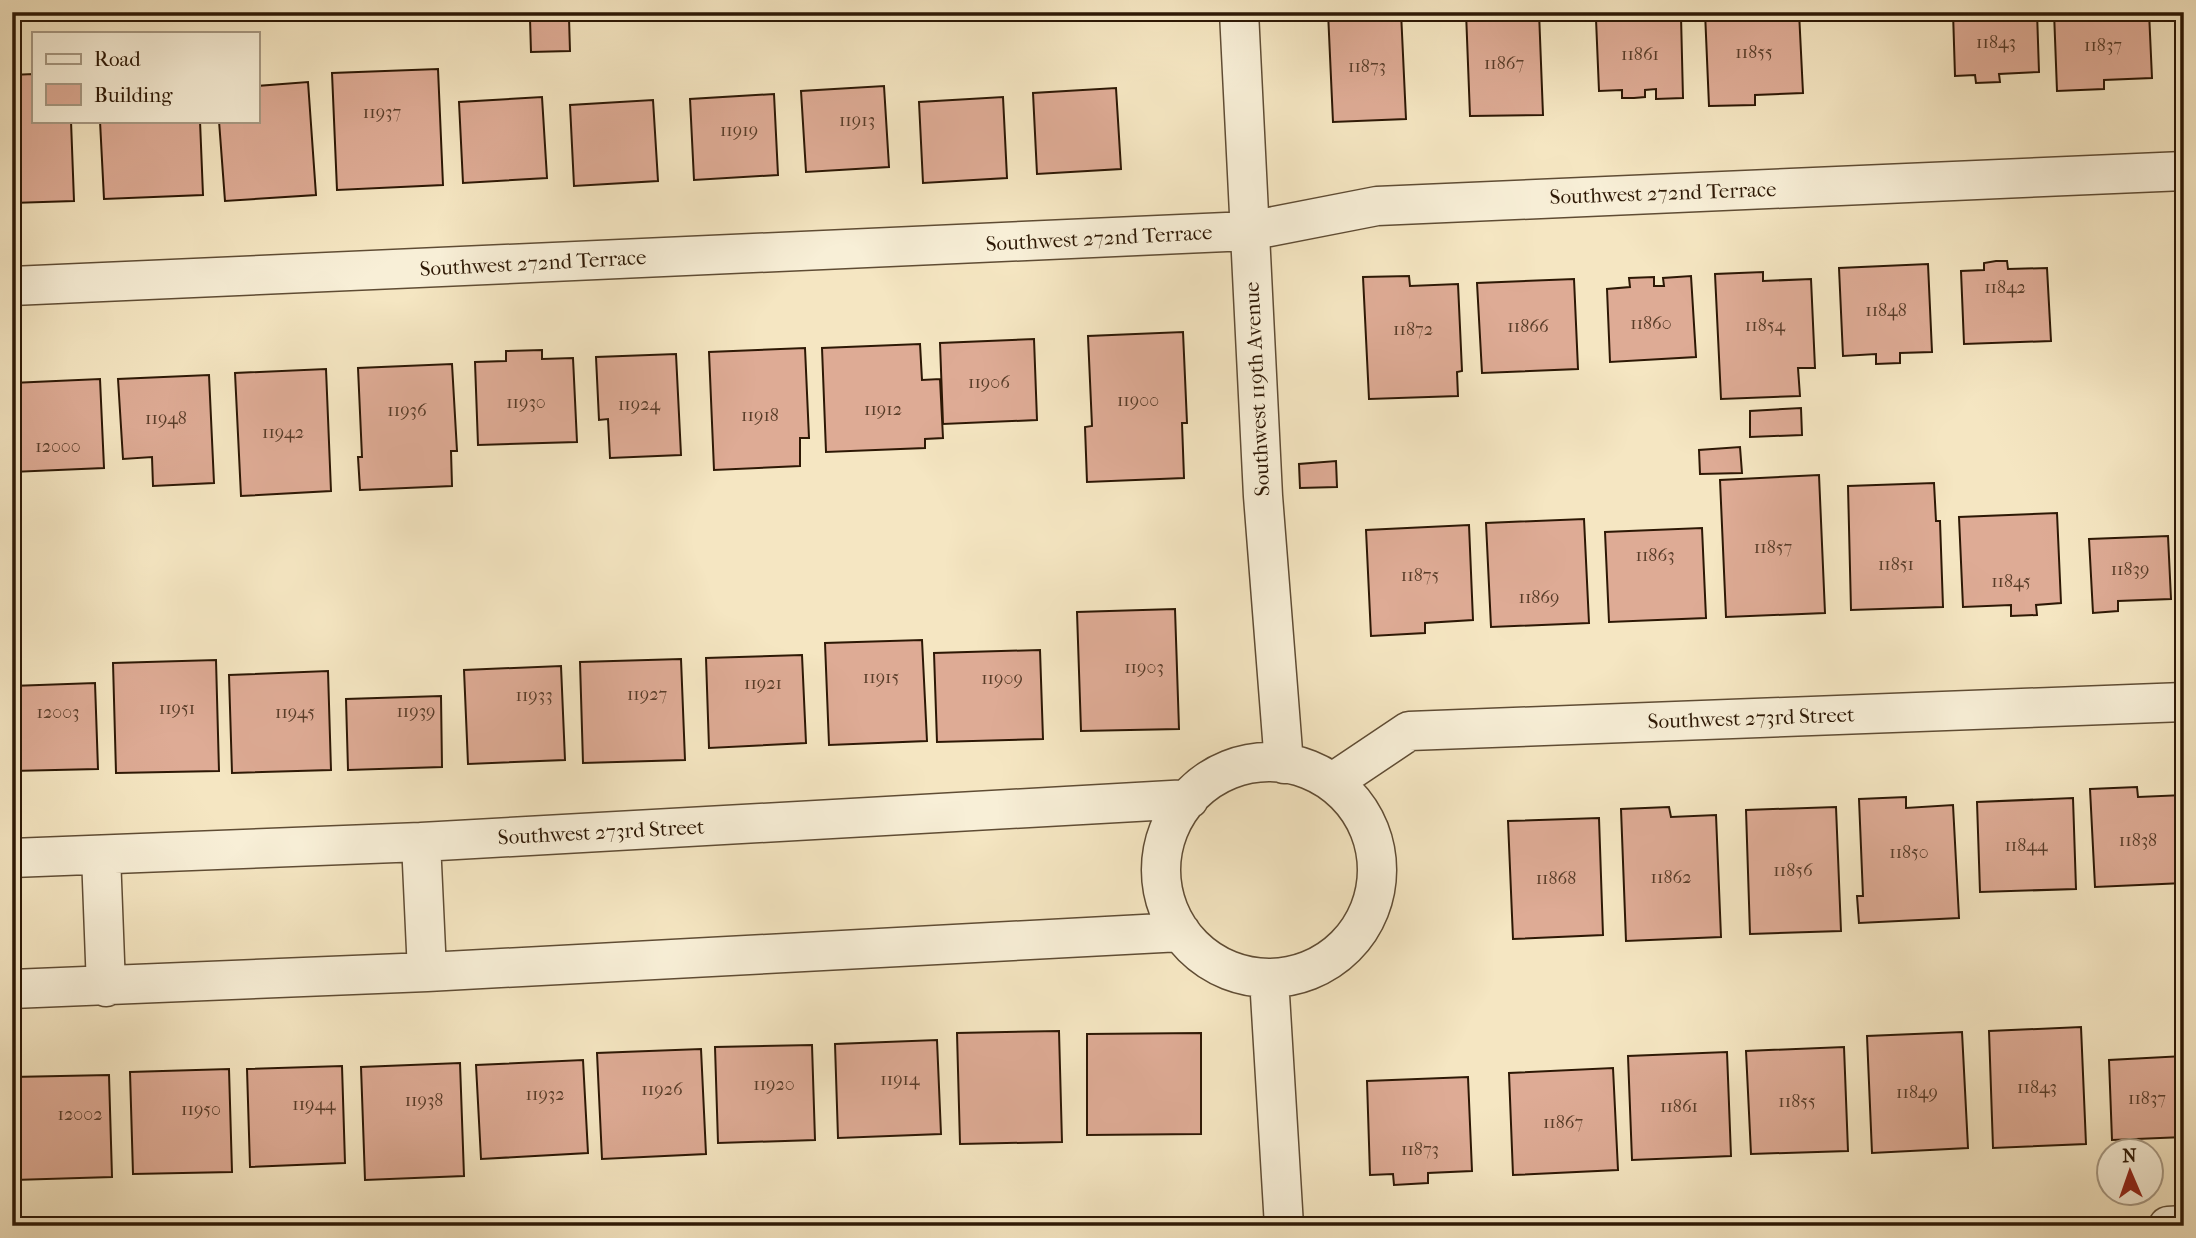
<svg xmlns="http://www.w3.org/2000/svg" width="2196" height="1238" viewBox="0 0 2196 1238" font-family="'IM FELL French Canon',serif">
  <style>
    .building { fill: #deab95; stroke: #2d1805; stroke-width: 2 }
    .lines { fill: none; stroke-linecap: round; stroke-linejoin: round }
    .minor-casing { stroke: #5f4c34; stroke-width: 41 }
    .minor { stroke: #f8efd7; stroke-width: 38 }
    .labels { text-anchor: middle; stroke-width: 7; stroke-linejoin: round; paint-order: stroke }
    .number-label { font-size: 18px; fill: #593d29 }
    .street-label { font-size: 21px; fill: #2d1805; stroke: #f8efd7 }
  </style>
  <rect width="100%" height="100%" fill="#f5e6c2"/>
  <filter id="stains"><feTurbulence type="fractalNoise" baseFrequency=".00286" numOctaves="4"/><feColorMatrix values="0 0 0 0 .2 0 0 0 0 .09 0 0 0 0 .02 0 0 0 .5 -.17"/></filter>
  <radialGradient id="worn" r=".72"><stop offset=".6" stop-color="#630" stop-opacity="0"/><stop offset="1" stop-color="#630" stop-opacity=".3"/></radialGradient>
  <path class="building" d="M 1328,12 L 1401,12 L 1406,119 L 1333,122 Z
    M 1466,12 L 1539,12 L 1543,115 L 1470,116 Z
    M 1705,12 L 1799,12 L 1803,93 L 1755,95 L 1755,105 L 1709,106 Z
    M 1953,12 L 2037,12 L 2039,72 L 1999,74 L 2000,82 L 1976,83 L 1975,75 L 1955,76 Z
    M 2054,12 L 2149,12 L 2152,78 L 2104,80 L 2104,89 L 2057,91 Z
    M 1681,16 L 1683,98 L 1656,99 L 1656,89 L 1645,90 L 1645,97 L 1634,98 L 1622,98 L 1622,90 L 1599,91 L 1596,19 Z
    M 569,18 L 570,51 L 531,52 L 530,19 Z
    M 438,69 L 443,185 L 337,190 L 332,73 Z
    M 33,74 L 33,121 L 71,121 L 74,201 L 12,203 L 12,75 Z
    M 308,82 L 316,195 L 225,201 L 219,121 L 257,121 L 257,86 Z
    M 884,86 L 889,167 L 806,172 L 801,91 Z
    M 1116,88 L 1121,169 L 1037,174 L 1033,93 Z
    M 774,94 L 778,175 L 694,180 L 690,99 Z
    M 542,97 L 547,178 L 463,183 L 459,102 Z
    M 1003,97 L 1007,178 L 923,183 L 919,102 Z
    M 653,100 L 658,181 L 574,186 L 570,105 Z
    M 100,121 L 200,121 L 203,195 L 104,199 Z
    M 2181,252 L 2184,252 L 2184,315 Z
    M 1996,261 L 2007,261 L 2008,269 L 2047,268 L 2051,341 L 1964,344 L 1961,271 L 1984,270 L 1984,263 Z
    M 1928,264 L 1932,352 L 1900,353 L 1900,363 L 1876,364 L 1876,354 L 1843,356 L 1839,268 Z
    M 1763,272 L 1763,281 L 1811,279 L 1815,368 L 1798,368 L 1800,396 L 1721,399 L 1715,274 Z
    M 1409,276 L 1410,286 L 1458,284 L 1462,371 L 1457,372 L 1458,396 L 1369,399 L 1363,277 Z
    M 1691,276 L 1696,357 L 1610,362 L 1607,289 L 1630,287 L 1629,278 L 1654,277 L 1654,286 L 1664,286 L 1663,278 Z
    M 1574,279 L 1578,369 L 1482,373 L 1477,283 Z
    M 1183,332 L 1187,423 L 1182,423 L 1184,478 L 1087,482 L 1085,427 L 1092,426 L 1088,336 Z
    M 1034,339 L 1037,420 L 943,424 L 940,343 Z
    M 920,344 L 922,380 L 940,379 L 943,438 L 925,439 L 925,448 L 826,452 L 822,348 Z
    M 805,348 L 809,438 L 800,438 L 800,466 L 714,470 L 709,352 Z
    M 542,350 L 542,359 L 573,358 L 577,442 L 478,445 L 475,362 L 506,361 L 506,351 Z
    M 676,354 L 681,455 L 610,458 L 608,419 L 599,420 L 596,357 Z
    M 452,364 L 457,451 L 451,451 L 452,486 L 360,490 L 358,457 L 362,457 L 358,368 Z
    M 326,369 L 331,491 L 241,496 L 235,373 Z
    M 209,375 L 214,483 L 153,486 L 152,457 L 123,459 L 118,379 Z
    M 100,379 L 104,468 L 12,472 L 12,383 Z
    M 1801,408 L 1802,435 L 1750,437 L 1750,411 Z
    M 1740,447 L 1742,473 L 1700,474 L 1699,450 Z
    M 1336,461 L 1337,487 L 1300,488 L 1299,464 Z
    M 1819,475 L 1825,613 L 1726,617 L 1720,480 Z
    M 1934,483 L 1936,521 L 1940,521 L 1943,607 L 1851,610 L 1848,486 Z
    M 2057,513 L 2061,603 L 2036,605 L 2037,615 L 2011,616 L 2011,605 L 1963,607 L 1959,517 Z
    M 1584,519 L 1589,623 L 1491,627 L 1486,523 Z
    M 1469,525 L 1473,620 L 1425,623 L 1425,633 L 1371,636 L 1366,530 Z
    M 1702,528 L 1706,618 L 1609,622 L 1605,532 Z
    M 2168,536 L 2171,599 L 2118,601 L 2118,611 L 2093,613 L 2089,539 Z
    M 1175,609 L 1179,729 L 1081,731 L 1077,612 Z
    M 922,640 L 927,741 L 829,745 L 825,643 Z
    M 1040,650 L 1043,739 L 937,742 L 934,653 Z
    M 802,655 L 806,743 L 709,748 L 706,658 Z
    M 681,659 L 685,760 L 583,763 L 580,662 Z
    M 216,660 L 219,771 L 116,773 L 113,663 Z
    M 561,666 L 565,760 L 468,764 L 464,670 Z
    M 328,671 L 331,770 L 232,773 L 229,675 Z
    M 95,683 L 98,769 L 12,771 L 12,686 Z
    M 441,696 L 442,767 L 348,770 L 346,699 Z
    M 2137,787 L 2138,797 L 2184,795 L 2184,883 L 2095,887 L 2090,789 Z
    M 1906,797 L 1906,808 L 1953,805 L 1959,918 L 1859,923 L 1857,896 L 1863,896 L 1859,799 Z
    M 2073,798 L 2076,889 L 1980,892 L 1977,802 Z
    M 1669,807 L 1671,817 L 1716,815 L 1721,937 L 1626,941 L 1621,809 Z
    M 1836,807 L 1841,931 L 1750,934 L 1746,810 Z
    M 1599,818 L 1603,935 L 1513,939 L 1508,821 Z
    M 2081,1027 L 2086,1144 L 1993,1148 L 1989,1031 Z
    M 1059,1031 L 1062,1142 L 960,1144 L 957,1033 Z
    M 1962,1032 L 1968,1148 L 1872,1153 L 1867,1036 Z
    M 1201,1033 L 1201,1134 L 1087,1135 L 1087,1034 Z
    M 937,1040 L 941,1134 L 838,1138 L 835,1044 Z
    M 812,1045 L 815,1140 L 718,1143 L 715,1047 Z
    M 1844,1047 L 1848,1151 L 1751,1154 L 1746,1051 Z
    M 701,1049 L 706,1154 L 602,1159 L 597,1053 Z
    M 1727,1052 L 1731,1156 L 1632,1160 L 1628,1056 Z
    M 2184,1056 L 2184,1137 L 2112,1140 L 2109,1060 Z
    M 583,1060 L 588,1153 L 481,1159 L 476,1065 Z
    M 460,1063 L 464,1176 L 365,1180 L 361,1067 Z
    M 342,1066 L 345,1163 L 250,1167 L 247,1069 Z
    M 1613,1068 L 1618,1170 L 1513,1175 L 1509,1073 Z
    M 229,1069 L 232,1172 L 133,1174 L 130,1072 Z
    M 109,1075 L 112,1177 L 14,1180 L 12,1077 Z
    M 1468,1077 L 1472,1171 L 1428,1173 L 1428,1183 L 1394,1185 L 1393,1174 L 1370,1175 L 1367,1081 Z"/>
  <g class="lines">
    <defs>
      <path id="minor" d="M 1239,12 L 1263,496 L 1284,764
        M 12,286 L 1249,231 L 1377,206 L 2184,171
        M1161 870a108 108 0 1 1 216 0a108 108 0 1 1-216 0Z
        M 1333,782 L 1409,731 L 2184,702
        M 421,842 L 427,972
        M 101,855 L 106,987
        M 12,858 L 421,842 L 1189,799
        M 1269,978 L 1284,1226
        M 12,989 L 427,972 L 1181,932
        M 2168,1226 L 2184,1225"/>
    </defs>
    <use href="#minor" class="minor-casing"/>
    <use href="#minor" class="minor"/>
  </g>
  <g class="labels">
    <g class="number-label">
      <text x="1996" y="48">11843</text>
      <text x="2103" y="51">11837</text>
      <text x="1754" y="58">11855</text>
      <text x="1640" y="60">11861</text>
      <text x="1504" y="69">11867</text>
      <text x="1367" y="72">11873</text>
      <text x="382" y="118">11937</text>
      <text x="857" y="126">11913</text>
      <text x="739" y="136">11919</text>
      <text x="2005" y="293">11842</text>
      <text x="1886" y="316">11848</text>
      <text x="1651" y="329">11860</text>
      <text x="1765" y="331">11854</text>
      <text x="1528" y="332">11866</text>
      <text x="1413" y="335">11872</text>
      <text x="989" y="388">11906</text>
      <text x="1138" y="406">11900</text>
      <text x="526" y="408">11930</text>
      <text x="639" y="410">11924</text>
      <text x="883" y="415">11912</text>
      <text x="407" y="416">11936</text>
      <text x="760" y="421">11918</text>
      <text x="166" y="424">11948</text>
      <text x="283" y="438">11942</text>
      <text x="58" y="452">12000</text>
      <text x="1773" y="553">11857</text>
      <text x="1655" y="561">11863</text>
      <text x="1896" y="570">11851</text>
      <text x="2130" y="575">11839</text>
      <text x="1420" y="581">11875</text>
      <text x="2011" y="587">11845</text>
      <text x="1539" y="603">11869</text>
      <text x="1144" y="673">11903</text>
      <text x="881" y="683">11915</text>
      <text x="1002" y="684">11909</text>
      <text x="763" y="689">11921</text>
      <text x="647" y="700">11927</text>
      <text x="534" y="701">11933</text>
      <text x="177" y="714">11951</text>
      <text x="416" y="717">11939</text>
      <text x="58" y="718">12003</text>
      <text x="295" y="718">11945</text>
      <text x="2138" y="846">11838</text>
      <text x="2026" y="851">11844</text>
      <text x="1909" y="858">11850</text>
      <text x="1793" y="876">11856</text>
      <text x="1671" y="883">11862</text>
      <text x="1556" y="884">11868</text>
      <text x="900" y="1085">11914</text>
      <text x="774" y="1090">11920</text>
      <text x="2037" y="1093">11843</text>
      <text x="662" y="1095">11926</text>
      <text x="1917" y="1098">11849</text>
      <text x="545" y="1100">11932</text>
      <text x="2147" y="1104">11837</text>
      <text x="424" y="1106">11938</text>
      <text x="1797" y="1107">11855</text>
      <text x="314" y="1110">11944</text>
      <text x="1679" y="1112">11861</text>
      <text x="201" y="1115">11950</text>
      <text x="80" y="1120">12002</text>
      <text x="1563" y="1128">11867</text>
      <text x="1420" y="1155">11873</text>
    </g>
    <g class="street-label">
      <text transform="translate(1663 193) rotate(-2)" y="7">Southwest 272nd Terrace</text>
      <text transform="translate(1099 238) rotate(-3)" y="7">Southwest 272nd Terrace</text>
      <text transform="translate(533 263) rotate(-3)" y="7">Southwest 272nd Terrace</text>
      <text transform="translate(1257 389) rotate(-93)" y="7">Southwest 119th Avenue</text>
      <text transform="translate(1751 718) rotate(-2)" y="7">Southwest 273rd Street</text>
      <text transform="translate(601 832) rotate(-3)" y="7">Southwest 273rd Street</text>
    </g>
  </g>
  <rect width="2196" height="1238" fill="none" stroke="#f5e6c2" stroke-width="42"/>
  <rect x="14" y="14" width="2168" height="1210" fill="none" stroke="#2d1805" stroke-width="3.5"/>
  <rect x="21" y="21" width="2154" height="1196" fill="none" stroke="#2d1805" stroke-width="2"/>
  <rect x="32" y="32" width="228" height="91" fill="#f8efd7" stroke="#a79983" stroke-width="2"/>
  <rect x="46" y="54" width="35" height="10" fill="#f8efd7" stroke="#a79983" stroke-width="2"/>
  <text x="94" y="66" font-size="21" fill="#2d1805">Road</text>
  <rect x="46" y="84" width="35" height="21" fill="#deab95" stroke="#a79983" stroke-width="2"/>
  <text x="94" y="102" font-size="21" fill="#2d1805">Building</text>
  <g transform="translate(2130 1172) rotate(358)"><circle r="33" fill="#f8efd7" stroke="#a79983" stroke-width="2"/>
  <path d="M0-5L12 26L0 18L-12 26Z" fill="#8f2418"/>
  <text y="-10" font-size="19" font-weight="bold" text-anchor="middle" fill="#2d1805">N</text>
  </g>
  <rect width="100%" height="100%" filter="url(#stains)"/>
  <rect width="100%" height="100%" fill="url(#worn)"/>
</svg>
